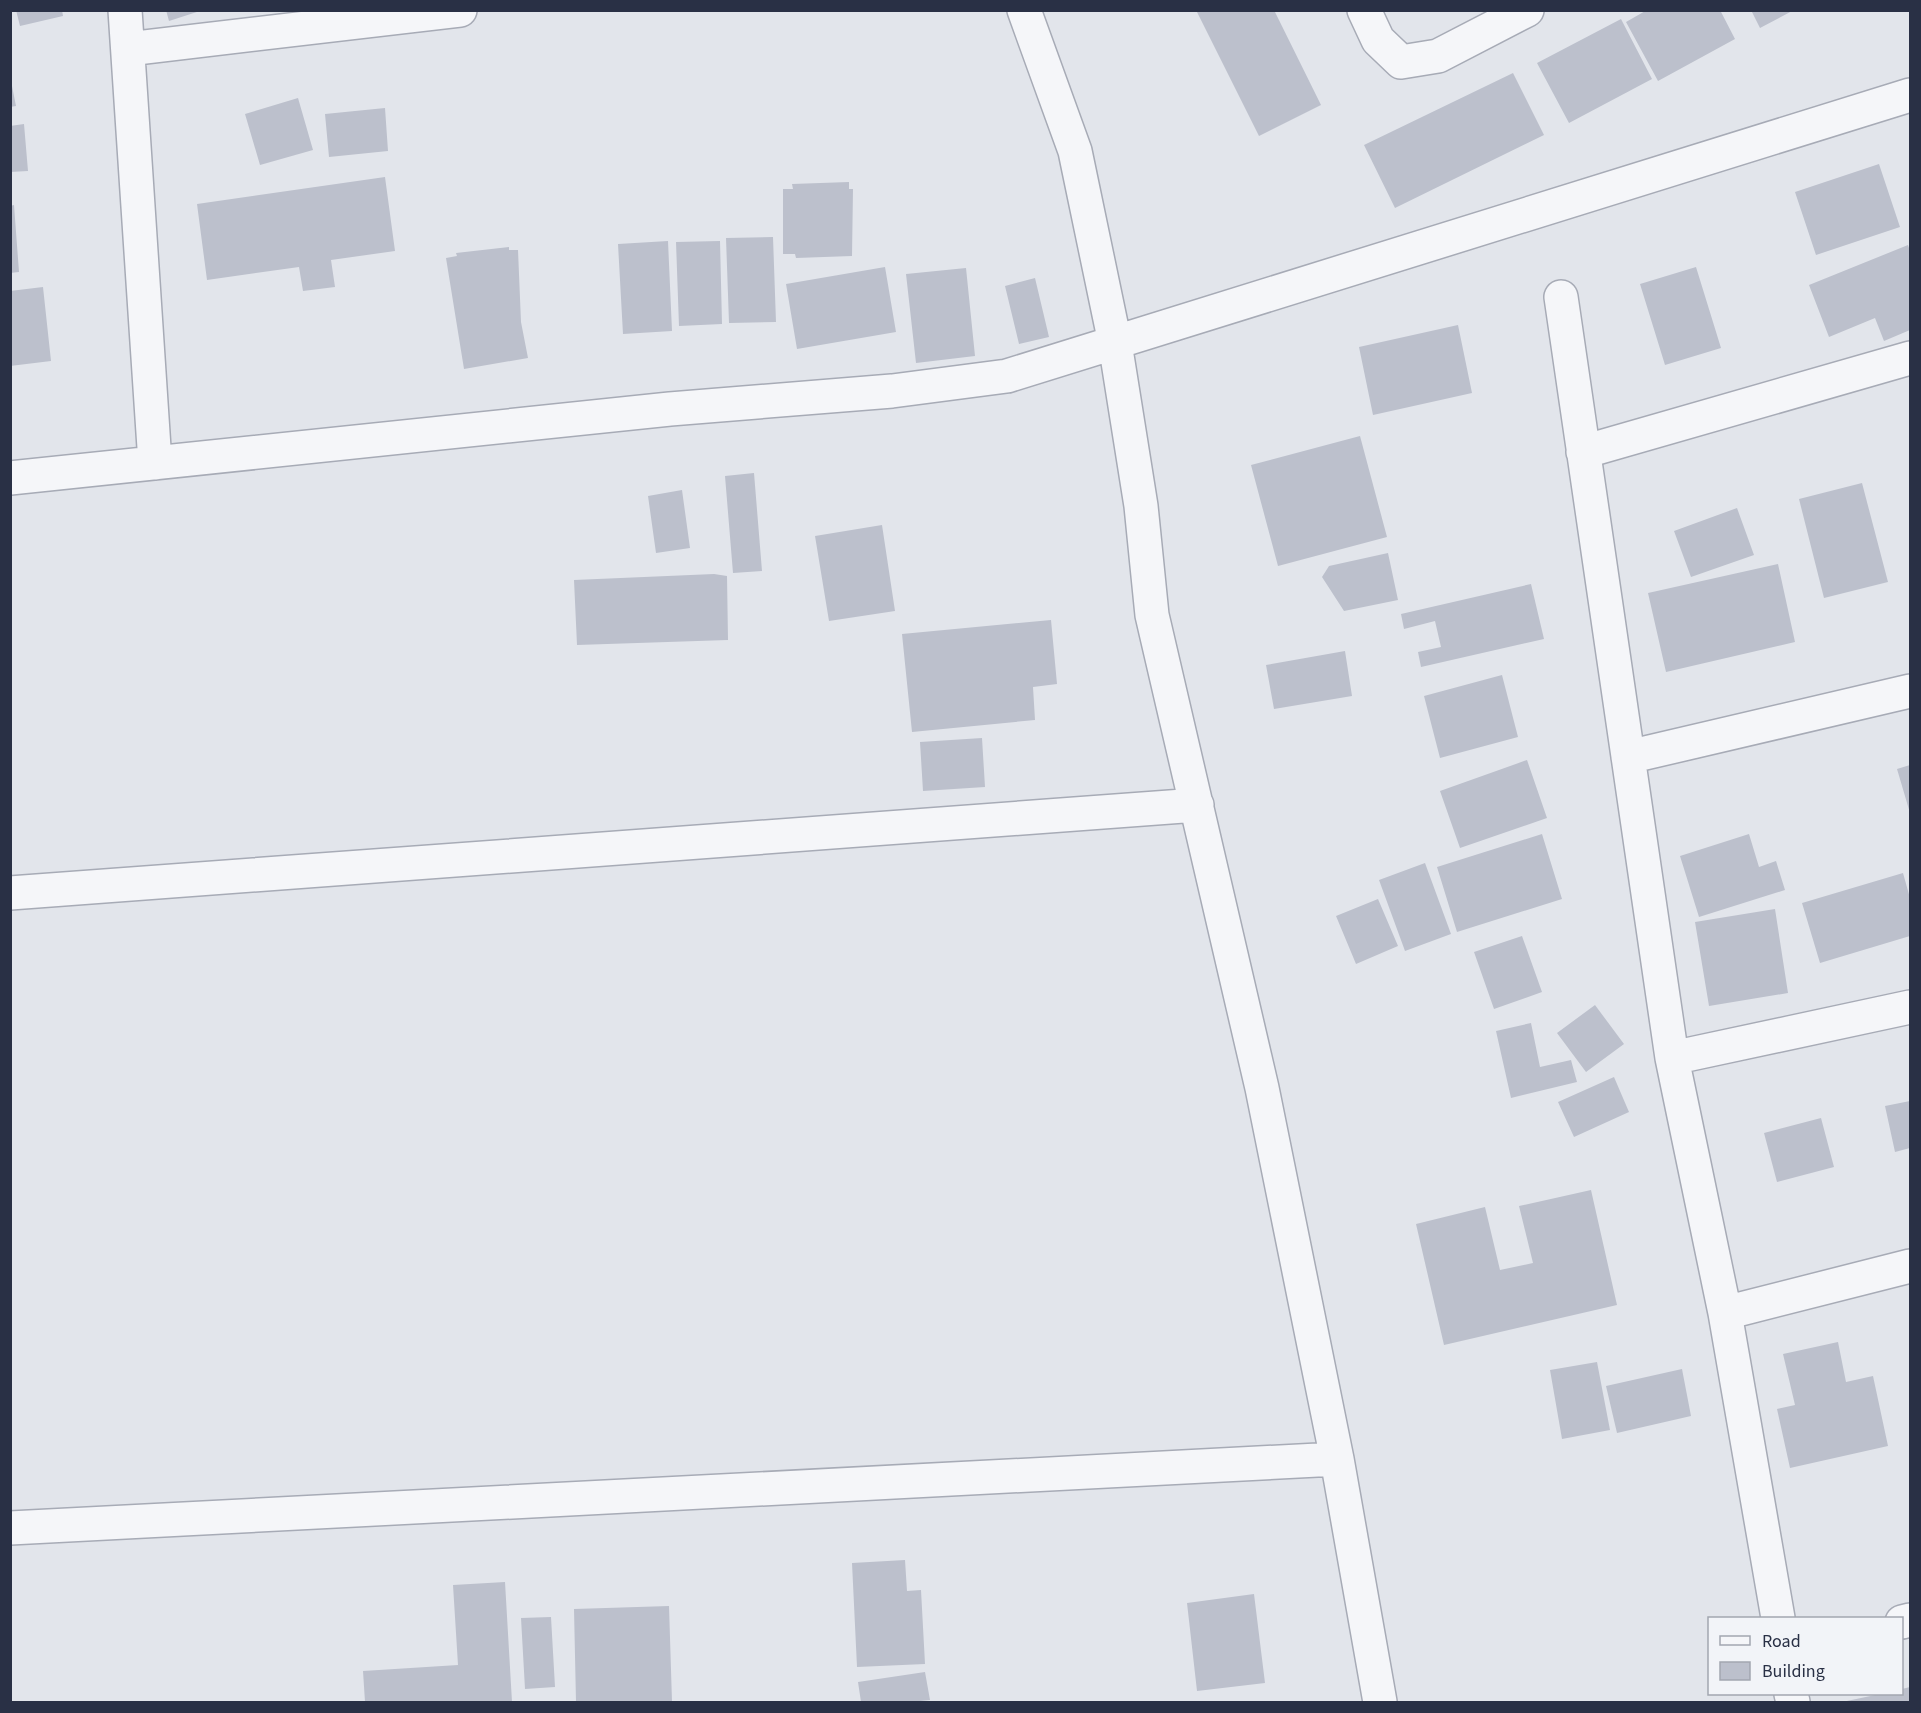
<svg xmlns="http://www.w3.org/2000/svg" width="1921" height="1713" viewBox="0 0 1921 1713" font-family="'Source Sans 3',sans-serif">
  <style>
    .building { fill: #bcc0cc }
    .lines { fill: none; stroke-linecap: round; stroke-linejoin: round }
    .street-casing { stroke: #a7abb6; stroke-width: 36 }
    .street { stroke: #f5f6f9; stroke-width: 33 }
  </style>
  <rect width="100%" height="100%" fill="#e2e5eb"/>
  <path class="building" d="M 16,10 L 62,10 L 63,16 L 20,26 Z
    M 166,10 L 200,10 L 200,11 L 169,21 Z
    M 1196,10 L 1274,10 L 1321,105 L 1259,136 Z
    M 1647,10 L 1720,10 L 1735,39 L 1658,81 L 1626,22 Z
    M 1751,10 L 1794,10 L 1760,28 Z
    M 1621,19 L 1652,79 L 1569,123 L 1537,63 Z
    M 1513,73 L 1544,135 L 1395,208 L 1364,145 Z
    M 10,76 L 16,106 L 10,107 Z
    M 298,98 L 313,150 L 260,165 L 245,114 Z
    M 385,108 L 388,151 L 329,157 L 325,114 Z
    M 24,124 L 28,171 L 10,172 L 10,126 Z
    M 1879,164 L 1900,227 L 1816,255 L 1795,192 Z
    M 385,177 L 395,251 L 331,260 L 335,287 L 303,291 L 299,267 L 207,280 L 197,204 Z
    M 849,182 L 849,189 L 853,189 L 852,256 L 796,258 L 795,254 L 783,254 L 783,189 L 793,189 L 792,184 Z
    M 14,205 L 19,272 L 10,273 L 10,206 Z
    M 773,237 L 776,322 L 729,323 L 726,238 Z
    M 668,241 L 672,331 L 623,334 L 618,244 Z
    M 720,241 L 722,324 L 679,326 L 676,242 Z
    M 1908,245 L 1910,251 L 1910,330 L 1884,341 L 1875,318 L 1829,337 L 1809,285 Z
    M 509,247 L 509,250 L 518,250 L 521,322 L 528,358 L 464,369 L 446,258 L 457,256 L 456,253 Z
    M 885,267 L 896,332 L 797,349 L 786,284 Z
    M 1696,267 L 1721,348 L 1665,365 L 1640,284 Z
    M 966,268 L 975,356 L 916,363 L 906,274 Z
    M 1035,278 L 1049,337 L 1019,344 L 1005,286 Z
    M 43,287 L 51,361 L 10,366 L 10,291 Z
    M 1458,325 L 1472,393 L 1373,415 L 1359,347 Z
    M 1360,436 L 1387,537 L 1278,566 L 1251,465 Z
    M 754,473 L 762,571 L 733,573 L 725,476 Z
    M 1862,483 L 1888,582 L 1824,598 L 1799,499 Z
    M 682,490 L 690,548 L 656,553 L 648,496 Z
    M 1737,508 L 1754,555 L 1691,577 L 1674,531 Z
    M 882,525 L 895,611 L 829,621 L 815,536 Z
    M 1388,553 L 1398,600 L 1344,611 L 1322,577 L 1329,566 Z
    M 1778,564 L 1795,642 L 1666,672 L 1648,593 Z
    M 714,574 L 727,576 L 728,640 L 577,645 L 574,580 Z
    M 1531,584 L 1544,639 L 1421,667 L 1418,652 L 1441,647 L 1435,621 L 1404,629 L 1401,614 Z
    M 1051,620 L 1057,684 L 1033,687 L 1035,720 L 912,732 L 902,634 Z
    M 1345,651 L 1352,696 L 1274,709 L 1266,665 Z
    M 1502,675 L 1518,737 L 1440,758 L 1424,696 Z
    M 982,738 L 985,787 L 923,791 L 920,742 Z
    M 1527,760 L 1547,818 L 1460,848 L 1440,791 Z
    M 1910,765 L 1910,813 L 1897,769 Z
    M 1542,834 L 1562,899 L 1457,932 L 1437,867 Z
    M 1749,834 L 1759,867 L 1776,861 L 1785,890 L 1699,917 L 1680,856 Z
    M 1425,863 L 1451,934 L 1405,951 L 1379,880 Z
    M 1903,873 L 1910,898 L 1910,936 L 1820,963 L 1802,903 Z
    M 1378,899 L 1398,946 L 1356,964 L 1336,916 Z
    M 1775,909 L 1788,993 L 1709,1006 L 1695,922 Z
    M 1522,936 L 1542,992 L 1494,1009 L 1474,952 Z
    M 1595,1005 L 1624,1044 L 1586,1072 L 1557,1033 Z
    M 1531,1023 L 1540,1067 L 1571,1060 L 1577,1082 L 1511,1098 L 1496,1031 Z
    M 1614,1077 L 1629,1112 L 1574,1137 L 1558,1102 Z
    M 1910,1101 L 1910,1148 L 1895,1152 L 1885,1106 Z
    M 1821,1118 L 1834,1167 L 1777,1182 L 1764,1133 Z
    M 1591,1190 L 1617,1305 L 1444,1345 L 1416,1224 L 1485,1207 L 1500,1270 L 1533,1263 L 1519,1206 Z
    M 1838,1342 L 1846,1382 L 1873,1376 L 1888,1446 L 1790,1468 L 1777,1409 L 1795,1405 L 1783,1354 Z
    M 1597,1362 L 1610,1430 L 1562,1439 L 1550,1370 Z
    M 1682,1369 L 1691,1416 L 1617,1433 L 1606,1386 Z
    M 905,1560 L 907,1591 L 921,1590 L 925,1664 L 857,1667 L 852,1563 Z
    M 505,1582 L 512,1702 L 365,1702 L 363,1671 L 458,1665 L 453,1585 Z
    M 1254,1594 L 1265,1683 L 1197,1691 L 1187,1603 Z
    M 669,1606 L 672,1702 L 576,1702 L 574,1609 Z
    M 551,1617 L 555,1687 L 525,1689 L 521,1618 Z
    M 925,1672 L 930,1700 L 911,1702 L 861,1702 L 858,1682 Z
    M 1910,1687 L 1910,1702 L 1842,1702 L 1880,1694 L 1902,1694 L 1902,1689 Z"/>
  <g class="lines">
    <defs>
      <path id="street" d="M 125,10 L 155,463
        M 1024,10 L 1075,151 L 1115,343 L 1141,506 L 1152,615 L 1262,1088 L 1337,1459 L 1380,1702
        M 1364,10 L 1378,40 L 1401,62 L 1438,56 L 1527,10
        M 128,49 L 460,10
        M 1561,297 L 1672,1058
        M 1583,452 L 1910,358
        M 10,478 L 670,409 L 892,391 L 1007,376 L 1910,95
        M 1628,757 L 1910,691
        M 10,893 L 1197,805
        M 1725,1313 L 1672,1058 L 1910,1007
        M 10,1528 L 1337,1459
        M 1778,1618 L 1725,1313 L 1910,1266
        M 1902,1622 L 1910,1620
        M 1791,1694 L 1793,1702"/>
    </defs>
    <use href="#street" class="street-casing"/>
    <use href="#street" class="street"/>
  </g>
  <rect width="1921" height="1713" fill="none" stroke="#293045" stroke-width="24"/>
  <rect x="1708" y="1617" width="195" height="78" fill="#f2f4f8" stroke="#a2a6b0" stroke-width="1.5"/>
  <rect x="1720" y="1636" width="30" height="9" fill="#f5f6f9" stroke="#a2a6b0" stroke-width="1.5"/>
  <text x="1762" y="1647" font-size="18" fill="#293045">Road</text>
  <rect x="1720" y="1662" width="30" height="18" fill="#bcc0cc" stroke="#a2a6b0" stroke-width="1.5"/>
  <text x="1762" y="1677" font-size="18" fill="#293045">Building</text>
</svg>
